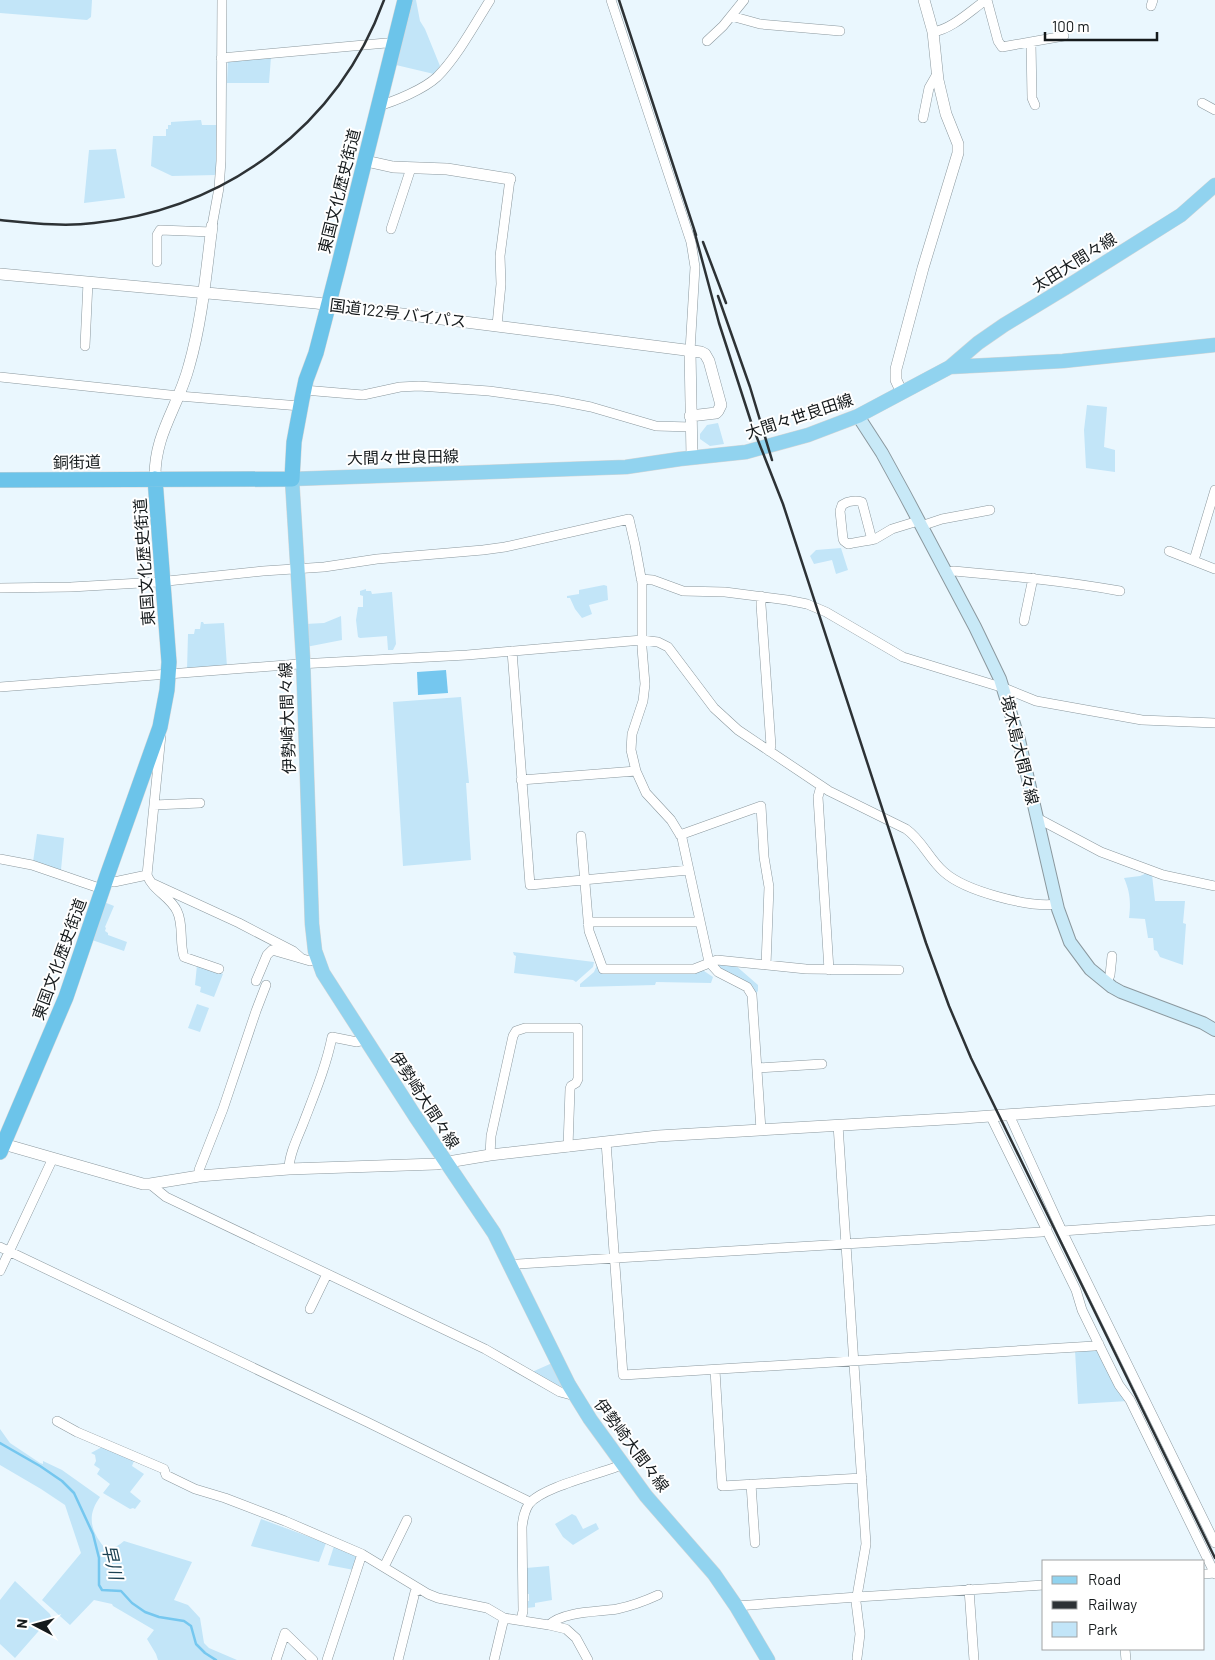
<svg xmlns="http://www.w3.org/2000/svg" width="1215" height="1660" viewBox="0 0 1215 1660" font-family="Barlow,'Noto Sans JP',sans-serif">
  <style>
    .green { fill: #c2e5f8 }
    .water { fill: #75c7ef }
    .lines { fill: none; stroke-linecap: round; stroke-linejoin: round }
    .stream { stroke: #75c7ef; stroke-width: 2.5 }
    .minor-casing { stroke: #8b989e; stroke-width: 10 }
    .tertiary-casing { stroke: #8b989e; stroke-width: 12 }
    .secondary-casing { stroke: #8b989e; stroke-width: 14 }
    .primary-casing { stroke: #d5d6d6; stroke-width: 15 }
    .trunk-casing { stroke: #d5d6d6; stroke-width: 16 }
    .minor { stroke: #fff; stroke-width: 9 }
    .tertiary { stroke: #fff; stroke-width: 11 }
    .secondary { stroke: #c8e9f7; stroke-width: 12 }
    .primary { stroke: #91d3ef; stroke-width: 14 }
    .trunk { stroke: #6cc4ea; stroke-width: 15 }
    .rail { stroke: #2d3235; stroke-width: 2.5 }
    .labels { text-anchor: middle; stroke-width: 4; stroke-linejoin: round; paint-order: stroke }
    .street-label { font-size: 16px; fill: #151a1c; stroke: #fff }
    .water-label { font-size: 18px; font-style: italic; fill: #1c4152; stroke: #fff }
  </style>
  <rect width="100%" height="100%" fill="#eaf7fe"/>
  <path class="green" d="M 0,0 L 92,0 L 91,17 L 87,20 L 0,13 Z
    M 413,0 L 416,0 L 420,21 L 425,29 L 440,66 L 434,74 L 396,65 Z
    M 271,57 L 269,83 L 227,83 L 228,61 Z
    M 201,120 L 202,125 L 218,125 L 219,145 L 216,175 L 172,176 L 151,166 L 153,136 L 166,136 L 166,129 L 168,129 L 168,125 L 171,125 L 171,122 Z
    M 116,149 L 125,198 L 84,203 L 89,150 Z
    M 1087,405 L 1107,407 L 1104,447 L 1115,450 L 1115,472 L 1086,468 L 1084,430 Z
    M 718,423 L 724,444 L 710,446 L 700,439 L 700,434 L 707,425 Z
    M 841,548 L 848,570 L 836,574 L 832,560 L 814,564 L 810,556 L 816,550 Z
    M 604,585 L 607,586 L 608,600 L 589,605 L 592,614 L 582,618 L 575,609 L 570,598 L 567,598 L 567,596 L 579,594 L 579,590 Z
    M 366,589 L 366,591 L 371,591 L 372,594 L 392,592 L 396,644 L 393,650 L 388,650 L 387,636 L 360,638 L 358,637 L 356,620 L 358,607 L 363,607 L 363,596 L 360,595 L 360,591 Z
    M 341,616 L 342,640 L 306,647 L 305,624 L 324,623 Z
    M 201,622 L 203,622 L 204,624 L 224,623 L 227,667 L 187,670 L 188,634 L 194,634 L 195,629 L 200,629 Z
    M 461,697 L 469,783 L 466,783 L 471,860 L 403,866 L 393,702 Z
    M 37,834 L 64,838 L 61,870 L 33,862 Z
    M 1147,873 L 1152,875 L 1155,901 L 1185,901 L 1183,923 L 1186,924 L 1183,965 L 1160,957 L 1157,951 L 1154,950 L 1153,938 L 1148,938 L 1145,919 L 1129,918 C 1131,902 1130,892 1124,878 L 1140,876 Z
    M 104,902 L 114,906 L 105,927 L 106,928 L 105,931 L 108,933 L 108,935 L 127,942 L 124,951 L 92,940 Z
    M 513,952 L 594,962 L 593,967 L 576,982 L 573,980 L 514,973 L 516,956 L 514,955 Z
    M 598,963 L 600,973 L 684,972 L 701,969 L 713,977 L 711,983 L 656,982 L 655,985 L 580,987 L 580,984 L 594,972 Z
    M 715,964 L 735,965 L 758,985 L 758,991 L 756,993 C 747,979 727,975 715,964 Z
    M 197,965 L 223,974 L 214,997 L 200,992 L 201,987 L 195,985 Z
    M 197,1004 L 209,1008 L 200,1032 L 188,1028 Z
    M 1091,1349 L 1098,1351 L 1128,1401 L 1078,1404 L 1075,1350 Z
    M 550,1364 L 552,1364 L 566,1390 L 532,1372 Z
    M 0,1429 L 10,1443 L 40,1463 L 43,1464 L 43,1461 L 62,1470 L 100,1497 C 87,1515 90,1530 104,1547 C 113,1549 117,1547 124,1541 L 192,1562 L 174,1600 L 188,1605 L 200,1618 L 204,1643 L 209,1648 L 237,1660 L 158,1660 L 156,1654 L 147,1639 L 154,1630 L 113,1606 L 112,1604 L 94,1600 L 70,1625 L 42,1600 L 81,1553 L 65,1505 L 41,1489 L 0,1465 Z
    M 102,1447 L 134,1461 L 132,1466 L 144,1474 L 130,1492 L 141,1501 L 135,1509 L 133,1508 L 130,1509 L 103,1493 L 110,1484 L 97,1474 L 100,1469 L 94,1465 L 96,1461 L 95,1455 L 91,1453 Z
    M 572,1514 L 576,1516 L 583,1529 L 596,1523 L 599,1529 L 573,1545 L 563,1537 L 555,1524 Z
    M 261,1519 L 326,1543 L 319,1562 L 251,1546 Z
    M 334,1546 L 358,1556 L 354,1570 L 328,1565 Z
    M 549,1566 L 552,1600 L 535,1603 L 535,1607 L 527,1608 L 527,1601 L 529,1601 L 529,1594 L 527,1594 L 526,1568 Z
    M 15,1581 L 50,1614 L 51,1617 L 15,1658 L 0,1644 L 0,1600 Z"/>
  <path class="water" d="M 446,670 L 448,693 L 418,695 L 417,672 Z"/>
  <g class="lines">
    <path class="stream" d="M 0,1443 L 40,1466 L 62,1481 L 74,1493 L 93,1534 L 99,1558 L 99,1585 L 102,1590 L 121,1591 L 132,1603 L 145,1612 L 159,1617 L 184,1621 L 191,1626 L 196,1644 L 205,1653 L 216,1660"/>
    <defs>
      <path id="minor" d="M 611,0 L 691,242 L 695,267 L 690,351
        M 987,0 L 998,41 L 1002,47 L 1064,36
        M 1151,6 L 1153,0
        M 731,16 L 760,24 L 840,31
        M 933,32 C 952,29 970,11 986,0
        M 707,41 L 723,26 L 744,0
        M 1031,43 L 1032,98 L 1035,105
        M 221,58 L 386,43 L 394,44
        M 1202,103 L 1215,110
        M 378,106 C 396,101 424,89 437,77 C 457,57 475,24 490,0
        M 923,118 L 929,88 L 937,74
        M 212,226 L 219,188 L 221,161 L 222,0
        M 391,229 L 411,168
        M 157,262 L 157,235 L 160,230 L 212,232
        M 497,325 L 501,284 L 500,256 L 510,179
        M 85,346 L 88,282
        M 0,377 L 179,396 L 300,406
        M 304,390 L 363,395 L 400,387 L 419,386 L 489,391 L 555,400 L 591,407 L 656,426 L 691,427
        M 921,526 L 942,519 L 990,510
        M 872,540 L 862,502 C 856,500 848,501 842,505 L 840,511 L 843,539 L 844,541 L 848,544 C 857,542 866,541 875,539 L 892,529 L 918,521
        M 1169,551 L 1215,569
        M 1194,560 L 1215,490
        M 945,573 L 954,571 C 1010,576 1065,581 1120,591
        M 641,579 L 653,580 L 683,591 L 725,592 L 787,600 L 807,604 L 826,612 L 903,657 L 1004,688 L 1036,701 L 1142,720 L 1215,723
        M 0,588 L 71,587 L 158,582 L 263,571 L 324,567 L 377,559 L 483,550 L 505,547 L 629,519 L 635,545 L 642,583 L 642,648 L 645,684 L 643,701 L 632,734 L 631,750 L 636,771 L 646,793 L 671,820 L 682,838 L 709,962 L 718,972 L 747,987 L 752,995 L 761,1130
        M 761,596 L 761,605 L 771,746 L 769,751
        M 1024,621 L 1033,578
        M 512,651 L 530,885 L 689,870
        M 0,687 L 299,664 L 467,655 L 642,640 L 658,642 L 668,647 L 714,708 L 738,730 L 829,791 L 906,829 C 922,840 929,859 944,872 C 965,891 1029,908 1057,904
        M 161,735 L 147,875 C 153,891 170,896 177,911 C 184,925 179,942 184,957 L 219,969
        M 521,780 L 636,771
        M 821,786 L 818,797 L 829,970
        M 154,805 L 200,803
        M 1037,818 L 1101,852 L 1163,875 L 1215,886
        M 680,835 L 761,806 L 764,857 L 769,887 L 766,965
        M 581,836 L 589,931 L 603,969 L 694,969 L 717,960 L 806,969 L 899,970
        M 0,859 L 32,865 L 102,889
        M 105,880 L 114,882 L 147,875
        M 154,884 L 239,923 L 293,951 L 301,958
        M 588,922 L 699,922
        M 256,981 L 267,955 L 272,950 L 310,961 L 317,959
        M 1107,983 L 1110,975 L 1112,956
        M 757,1068 L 822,1064
        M 1010,1115 L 1011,1119 L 1062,1231 L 1215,1543
        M 991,1116 L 993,1121 L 1076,1290 L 1082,1310 L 1105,1357 L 1119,1385 L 1130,1400 L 1215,1574
        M 838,1125 L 866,1544 L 856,1602 L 860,1634 L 857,1658
        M 606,1142 L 623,1375 L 1094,1346 L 1099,1344
        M 490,1155 L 491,1136 L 513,1036 L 516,1031 L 525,1028 L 578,1028 L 578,1079 L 576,1083 L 571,1086 L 570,1089 L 568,1147
        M 289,1169 C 289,1154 298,1137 303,1124 C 314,1095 326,1067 332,1037 L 357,1042 L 365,1040
        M 199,1176 L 199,1170 L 223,1109 L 256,1011 L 266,985
        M 150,1184 L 166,1197 L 485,1349 L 560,1392 L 575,1396
        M 1062,1231 L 1215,1220
        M 0,1247 L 367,1422 L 530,1502
        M 511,1267 L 518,1264 L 1042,1232 L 1047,1229
        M 0,1271 L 53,1158
        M 310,1309 L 327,1274
        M 715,1370 L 722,1486 L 862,1478
        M 57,1421 L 77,1432 L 164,1469 L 166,1475 L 195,1489 L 225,1498 L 285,1521 L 362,1554 L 428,1594 L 438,1598 L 487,1608 L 504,1618 L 549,1625 L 566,1629 L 576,1638 L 588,1660
        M 751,1484 L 755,1543
        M 384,1567 L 407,1520
        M 1204,1574 L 1215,1573
        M 969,1589 L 974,1660
        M 736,1606 L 857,1597 L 1044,1585
        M 521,1620 L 523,1611 L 522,1527 C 523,1519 524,1511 529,1504 C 541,1488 595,1475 616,1467 L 622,1463
        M 549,1625 C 563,1611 599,1612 617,1609 C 631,1606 645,1601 658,1595
        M 1125,1649 L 1126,1660
        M 276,1660 L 285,1633 L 313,1660
        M 327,1660 L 362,1554
        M 398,1660 L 415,1592 L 419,1590
        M 494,1660 L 504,1618"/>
      <path id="tertiary" d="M 366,161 L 393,167 L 447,169 L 510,179
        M 0,274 L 316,303 L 701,352 L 705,354 L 709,361 L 721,405 L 718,411 L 716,413 L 690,416
        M 690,351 L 692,457
        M 902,393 L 896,380 L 896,369 L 923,268 L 958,153 L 958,144 L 946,114 L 938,80 L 933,32 L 924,0
        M 155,479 C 154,434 178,408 189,366 C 202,321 206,273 212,226
        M 0,1143 L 143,1184 L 150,1184 L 199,1176 L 289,1169 L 436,1164 L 490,1155 L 658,1136 L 963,1118 L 1215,1100"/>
      <path id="secondary" d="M 858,416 L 882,453 L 905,495 L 975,627 L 1000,679 L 1019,740 L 1058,909 L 1070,942 L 1090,969 L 1112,987 L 1121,992 L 1203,1023 L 1215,1030"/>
      <path id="primary" d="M 950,367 L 978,343 L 1004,325 L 1065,288 L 1181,215 L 1215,185
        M 768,1660 L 736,1606 L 714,1574 L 646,1496 L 590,1419 L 569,1385 L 494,1233 L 415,1116 L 323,973 L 315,951 L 312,924 L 303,658 L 292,479 L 626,467 L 680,459 L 746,452 L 808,435 L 858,416 L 950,367 L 1063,361 L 1215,345"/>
      <path id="trunk" d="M 0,480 L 292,479 L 294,442 L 302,399 L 306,380 L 316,353 L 338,268 L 405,0
        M 0,1152 L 66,997 L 107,876 L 160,727 L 167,690 L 169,662 L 155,479"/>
    </defs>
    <use href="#minor" class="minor-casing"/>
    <use href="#tertiary" class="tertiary-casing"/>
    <use href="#secondary" class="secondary-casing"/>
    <use href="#primary" class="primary-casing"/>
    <use href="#trunk" class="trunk-casing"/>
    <use href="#minor" class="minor"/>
    <use href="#tertiary" class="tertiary"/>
    <use href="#secondary" class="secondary"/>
    <use href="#primary" class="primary"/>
    <use href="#trunk" class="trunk"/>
    <path class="rail" d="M 619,0 L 696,235
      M 0,220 C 31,223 63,227 94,223 C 227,209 338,126 384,0
      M 694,230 L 719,323 L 752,425 L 783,504 L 926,943 L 949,1006 L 971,1058 L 1215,1558
      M 703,242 L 726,303
      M 718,296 L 750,387 L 772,460"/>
  </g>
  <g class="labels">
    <g class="street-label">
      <text transform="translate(339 191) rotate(-76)" y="6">東国文化歴史街道</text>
      <text transform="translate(1074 262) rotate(-32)" y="6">太田大間々線</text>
      <text transform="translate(398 313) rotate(7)" y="6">国道122号 バイパス</text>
      <text transform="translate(799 416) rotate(-18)" y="6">大間々世良田線</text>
      <text transform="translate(403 457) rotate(-1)" y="6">大間々世良田線</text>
      <text transform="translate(77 462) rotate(-1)" y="6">銅街道</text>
      <text transform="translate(144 562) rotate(-94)" y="6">東国文化歴史街道</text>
      <text transform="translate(287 718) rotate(-92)" y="6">伊勢崎大間々線</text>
      <text transform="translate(1020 750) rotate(76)" y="6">境木島大間々線</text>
      <text transform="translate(59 959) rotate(-70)" y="6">東国文化歴史街道</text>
      <text transform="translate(425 1100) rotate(57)" y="6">伊勢崎大間々線</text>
      <text transform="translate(632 1445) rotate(53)" y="6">伊勢崎大間々線</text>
    </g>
    <g class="water-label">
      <text transform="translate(112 1562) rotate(77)" y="6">早川</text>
    </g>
  </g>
  <rect x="1042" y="1560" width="162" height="90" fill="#ffffff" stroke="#a1a3a4"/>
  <rect x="1052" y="1576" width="25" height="8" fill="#91d3ef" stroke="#a1a3a4"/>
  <text x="1088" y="1585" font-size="15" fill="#151a1c">Road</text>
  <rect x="1052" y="1601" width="25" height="8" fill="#2d3235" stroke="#a1a3a4"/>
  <text x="1088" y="1610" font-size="15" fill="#151a1c">Railway</text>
  <rect x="1052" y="1622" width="25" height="15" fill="#c2e5f8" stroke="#a1a3a4"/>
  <text x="1088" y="1635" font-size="15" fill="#151a1c">Park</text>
  <g transform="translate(35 1625) rotate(276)" stroke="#ffffff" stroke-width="4" paint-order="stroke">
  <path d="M0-4L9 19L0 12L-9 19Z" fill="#151a1c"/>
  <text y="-8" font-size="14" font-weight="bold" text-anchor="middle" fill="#151a1c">N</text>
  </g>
  <path d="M1045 32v8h112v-8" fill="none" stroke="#151a1c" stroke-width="2.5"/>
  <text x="1052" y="32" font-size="15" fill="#151a1c" stroke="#ffffff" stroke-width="4" paint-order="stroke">100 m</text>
</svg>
